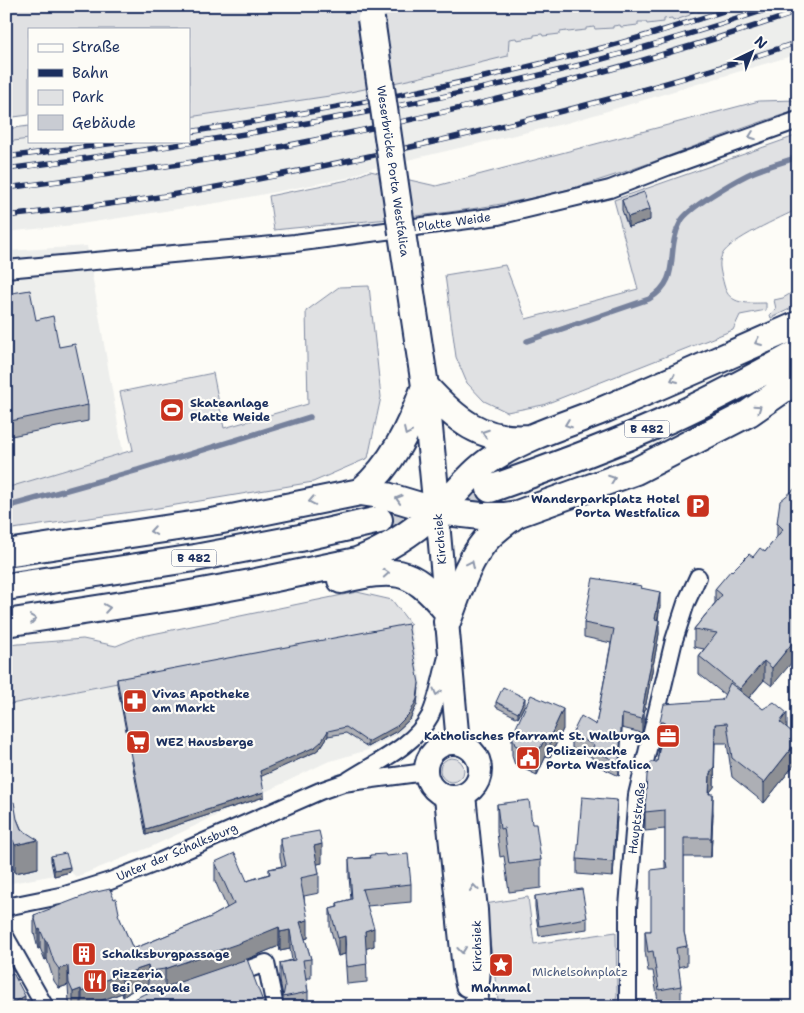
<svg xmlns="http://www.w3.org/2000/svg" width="804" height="1013" viewBox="0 0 804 1013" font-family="'Shantell Sans',sans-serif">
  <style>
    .built { fill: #edeeec }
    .green { fill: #e0e1e3; stroke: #7e88a0 }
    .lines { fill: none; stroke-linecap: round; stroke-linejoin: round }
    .stream { stroke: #76819c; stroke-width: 5.5 }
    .primary-tunnel { stroke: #d0d3d8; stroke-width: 26; stroke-dasharray: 26 13; stroke-linecap: butt }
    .minor-casing { stroke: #1b2f5e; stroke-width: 20 }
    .secondary-casing { stroke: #1b2f5e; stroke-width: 26 }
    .primary-casing { stroke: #1b2f5e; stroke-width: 30 }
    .minor { stroke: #fdfcf7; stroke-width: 16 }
    .secondary { stroke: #fdfcf7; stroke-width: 22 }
    .primary { stroke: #fdfcf7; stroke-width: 26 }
    .rail-casing { stroke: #1b2f5e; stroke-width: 5.5 }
    .rail { stroke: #fdfcf7; stroke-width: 4; stroke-dasharray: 11; stroke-linecap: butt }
    .primary-bridge-casing { stroke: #1b2f5e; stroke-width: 30; stroke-linecap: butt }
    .primary-bridge { stroke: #fdfcf7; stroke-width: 26 }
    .wall { fill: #adafb5; stroke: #1b2f5e }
    .shaded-wall { fill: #8d8f94; stroke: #1b2f5e }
    .building { fill: #c9ccd3; stroke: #1b2f5e }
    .oneway { stroke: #8c96aa }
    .labels { text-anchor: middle; stroke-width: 4.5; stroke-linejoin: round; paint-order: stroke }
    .shield { fill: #fdfcf7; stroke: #5f6c8c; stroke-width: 1 }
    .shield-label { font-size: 11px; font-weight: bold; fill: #1b2f5e }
    .street-label { font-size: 12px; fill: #1b2f5e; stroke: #fdfcf7 }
    .poi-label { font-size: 12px; font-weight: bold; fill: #1b2f5e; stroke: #fdfcf7; text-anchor: start }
    .park-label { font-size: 12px; fill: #4c5c7f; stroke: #fdfcf7 }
  </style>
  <rect width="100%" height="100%" fill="#fdfcf7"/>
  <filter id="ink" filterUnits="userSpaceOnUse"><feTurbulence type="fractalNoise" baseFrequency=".02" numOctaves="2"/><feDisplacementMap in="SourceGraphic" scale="10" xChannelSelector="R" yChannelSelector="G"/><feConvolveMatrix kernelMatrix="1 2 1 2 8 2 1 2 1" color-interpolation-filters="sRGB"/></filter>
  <g filter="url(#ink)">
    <path class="built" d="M 715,6 L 798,6 L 798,54 L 567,123 L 369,169 L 347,178 L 223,202 L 74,225 L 6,232 L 6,142 L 29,139 L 29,141 L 189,141 L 189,117 L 336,95 L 508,39 L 516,38 L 517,40 L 534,37 L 534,35 L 542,34 L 543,36 L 560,34 L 560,32 L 568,31 L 568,32 L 594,27 L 595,29 L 612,28 L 612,26 L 620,25 L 621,27 L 637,25 L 638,23 L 646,22 L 647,24 L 663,22 L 663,19 L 673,18 L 673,20 L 698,10 L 698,12 Z
      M 87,246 L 123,453 L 6,488 L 6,251 Z
      M 411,625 L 422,687 L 421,700 L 412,721 L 403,732 L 368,750 L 327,762 L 153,846 L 76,877 L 71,872 L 6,884 L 6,705 Z"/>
    <path class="green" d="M 6,6 L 715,6 L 715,7 L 698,12 L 697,10 L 690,13 L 690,15 L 673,21 L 672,18 L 664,19 L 664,22 L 647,24 L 646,22 L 638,22 L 638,25 L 621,27 L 620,25 L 613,26 L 613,28 L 595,29 L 594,27 L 586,28 L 586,30 L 568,32 L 567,31 L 560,32 L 560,34 L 543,36 L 542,34 L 534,35 L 534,37 L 517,40 L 516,38 L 509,39 L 508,56 L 417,78 L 336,95 L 189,117 L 189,29 L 29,29 L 29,115 L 6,118 Z
      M 798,100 L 798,110 C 718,134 643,170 562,191 C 468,215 370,220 274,230 L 269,196 L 348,180 L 370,171 L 436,186 L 759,101 Z
      M 29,126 L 29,139 L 6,142 L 6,129 Z
      M 798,135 L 798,209 C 782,217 729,240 722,255 C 717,264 722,276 724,285 C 729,306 749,303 766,303 L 766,310 L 740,315 L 733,330 L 543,405 L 507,412 L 484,401 L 467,383 L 456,357 L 445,275 L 505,265 L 526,319 L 638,289 L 614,200 Z
      M 369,286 L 381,397 L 368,458 L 313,482 L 152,509 L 6,530 L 6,488 L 133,450 L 120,392 L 213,373 L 224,428 L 308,404 L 306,311 L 339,287 Z
      M 798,289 L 798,305 L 771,318 L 770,315 L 776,309 L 774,300 L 783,298 Z
      M 357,592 L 392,600 L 411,625 L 6,705 L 6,645 L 83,639 L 116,646 L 138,637 Z
      M440 770a12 12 0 1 1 24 0a12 12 0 1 1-24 0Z
      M 528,897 L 534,944 L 616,932 L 617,994 L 615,1007 L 499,1007 L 485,904 Z"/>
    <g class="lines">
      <path class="stream" d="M 527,341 L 649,299 C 683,279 664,252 681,221 C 688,208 733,182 747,175 C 763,167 781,163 798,157
        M 6,507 L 138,470 L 310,417"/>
      <path class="primary-tunnel" d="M 379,520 L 490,489"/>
      <defs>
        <path id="minor" d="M 6,269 L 295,243 L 498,216 L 610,189 L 667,167 L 798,120
          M 349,780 C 377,762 414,746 430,716 C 438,699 442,675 447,657
          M 6,907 L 65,895 L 110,881 L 161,861 L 320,791 L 343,783 L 425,772
          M 6,938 L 45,1007
          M 229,976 L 266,963 L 275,1007
          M 628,1007 L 628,907 L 637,795 L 674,640 L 686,603 L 698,577"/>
        <path id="secondary" d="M 437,511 L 458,743
          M426 770a27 27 0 1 1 54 0a27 27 0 1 1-54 0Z
          M 464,795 L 476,910 L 479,968 L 476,1007
          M 446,797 L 464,970 L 467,985"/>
        <path id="primary" d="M 402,233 L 425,386 L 437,511
          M 425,386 C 455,419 481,442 529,438
          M 490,489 C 547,469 605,448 661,423 C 708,402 753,378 798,353
          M 360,492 C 393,464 409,429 424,389
          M 6,553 L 217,521 L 360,492 L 387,496 L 437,511 L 481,516 L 504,516 L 517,514 L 636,471 L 749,413 L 798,379
          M 341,580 C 393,568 410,566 446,610
          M 6,587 L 195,558 L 300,538 L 379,520
          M 447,622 C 458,594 466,564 485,541 C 494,530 506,522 517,514
          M 6,623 L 174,597 L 251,583 L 357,561 C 386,550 413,532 437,511 C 458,493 473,469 498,455 C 530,435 568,424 603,410 C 668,383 733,353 798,325"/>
      </defs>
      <use href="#minor" class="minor-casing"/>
      <use href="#secondary" class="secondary-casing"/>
      <use href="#primary" class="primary-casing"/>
      <use href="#minor" class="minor"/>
      <use href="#secondary" class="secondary"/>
      <use href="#primary" class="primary"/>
      <defs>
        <path id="rail" d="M 189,132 C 326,111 464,85 598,49 C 645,37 693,21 739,6
          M 6,157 L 131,141
          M 6,169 C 138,152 268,132 397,106 C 466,92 535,78 602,59 C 661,43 719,25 777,6
          M 6,188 C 106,175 206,162 305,142 C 471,109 637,66 798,12
          M 6,216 C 51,211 95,206 140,200 C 223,187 306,170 388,152 C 526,122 664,88 798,42"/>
      </defs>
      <use href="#rail" class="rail-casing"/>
      <use href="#rail" class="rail"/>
      <defs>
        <path id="primary-bridge" d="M 371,19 L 402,233"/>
      </defs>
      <use href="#primary-bridge" class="primary-bridge-casing"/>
      <use href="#primary-bridge" class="primary-bridge"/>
    </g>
    <path class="wall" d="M 622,200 L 650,220 L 628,227 L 622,210 Z
      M 6,294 L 36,320 L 59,347 L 88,405 L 88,421 L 6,437 Z
      M 797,487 L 772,686 L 764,680 L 749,698 L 798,737 L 798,760 L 764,803 L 732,777 L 727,743 L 715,743 L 714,787 L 710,792 L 710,794 L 713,814 L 711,857 L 684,857 L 684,932 L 687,946 L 687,965 L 678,967 L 681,986 L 681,1006 L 676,1007 L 659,1007 L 653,971 L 648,971 L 645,951 L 645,931 L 651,931 L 665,868 L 665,829 L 645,831 L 645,812 L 657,762 L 660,741 L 660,722 L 722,700 L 725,695 L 699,674 L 699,656 L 704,649 L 694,647 L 694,629 L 715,603 L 715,589 L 732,571 L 753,557 L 765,552 L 777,537 L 777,523 Z
      M 642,588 L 660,606 L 658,620 L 659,634 L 644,714 L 644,725 L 642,733 L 622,728 L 619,776 L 592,763 L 592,757 L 572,748 L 572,734 L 596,725 L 611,643 L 584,637 L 584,623 Z
      M 117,679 L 419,688 L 417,704 L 410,719 L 397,731 L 368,747 L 346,733 L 328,736 L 321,747 L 315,752 L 261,776 L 264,797 L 146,835 L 117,684 Z
      M 496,702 L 525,704 L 518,718 L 496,707 Z
      M 563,729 L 550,757 L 546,756 L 537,775 L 515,765 L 512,756 L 512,736 Z
      M 497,804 L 532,824 L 541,860 L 541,888 L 509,892 L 504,856 L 500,857 L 497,832 Z
      M 617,816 L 613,877 L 577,874 L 577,859 Z
      M 17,819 L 38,868 L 15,873 L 13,868 L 6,870 Z
      M 280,838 L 322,863 L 317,864 L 319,874 L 319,893 L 304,896 L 308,938 L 305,939 L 311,959 L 311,978 L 306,978 L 308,992 L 308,1007 L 283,1007 L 283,996 L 280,981 L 280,963 L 292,960 L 290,949 L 280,951 L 279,946 L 244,960 L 265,1007 L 120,1007 L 162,988 L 150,990 L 148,985 L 133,990 L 123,997 L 122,993 L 100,1001 L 90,1007 L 71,1007 L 69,1002 L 68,985 L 59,988 L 54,981 L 47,959 L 45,960 L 40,948 L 38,949 L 34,933 L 34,915 L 119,917 L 133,949 L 211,917 L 227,908 L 215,881 L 215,862 L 247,881 L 269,874 L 269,869 L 282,866 L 280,857 Z
      M 51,856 L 70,872 L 54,876 L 51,861 Z
      M 386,856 L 411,884 L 411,902 L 367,906 L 374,946 L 366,948 L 367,982 L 347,984 L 345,954 L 338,956 L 330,927 L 330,909 L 337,907 L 337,903 L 351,899 L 349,877 L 349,859 Z
      M 535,896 L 587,918 L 587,929 L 539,936 L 535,907 Z"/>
    <path class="shaded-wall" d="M 650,209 L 650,220 L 628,227 L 628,217 Z
      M 660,592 L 660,606 L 655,633 L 655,619 Z
      M 659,620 L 659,634 L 644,714 L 644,725 L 642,733 L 642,711 Z
      M 798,636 L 798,655 L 772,686 L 772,668 Z
      M 764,661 L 764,680 L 740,708 L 740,689 Z
      M 419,683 L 417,704 L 410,719 L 397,731 L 368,747 L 368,742 Z
      M 525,698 L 525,704 L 518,718 L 518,713 Z
      M 563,709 L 563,729 L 550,757 L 550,737 Z
      M 787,713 L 787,732 L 780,722 Z
      M 622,714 L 622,728 L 619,776 L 619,763 Z
      M 715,724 L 714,787 L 710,792 L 709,813 L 710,773 Z
      M 328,731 L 328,736 L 321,747 L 315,752 L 260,777 L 260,771 Z
      M 546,736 L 546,756 L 537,775 L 537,755 Z
      M 798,740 L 798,760 L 764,803 L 764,783 Z
      M 264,792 L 264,797 L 146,835 L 146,829 Z
      M 713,794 L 713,814 L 711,857 L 711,838 Z
      M 617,800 L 617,816 L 613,877 L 613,862 Z
      M 13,840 L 13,868 L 6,870 L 6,842 Z
      M 38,840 L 38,868 L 15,873 L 15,845 Z
      M 322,844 L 322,863 L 314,865 L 314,846 Z
      M 70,867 L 70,872 L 54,876 L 54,870 Z
      M 308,920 L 308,938 L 300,940 L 300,922 Z
      M 279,927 L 279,946 L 240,962 L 165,988 L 165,969 Z
      M 374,928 L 374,946 L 365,949 L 365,931 Z
      M 40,929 L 40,948 L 38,949 L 38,930 Z
      M 290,930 L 290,949 L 280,951 L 280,932 Z
      M 345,936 L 345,954 L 338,956 L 338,938 Z
      M 45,941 L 47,941 L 47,959 L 45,960 Z
      M 68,966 L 68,985 L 59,988 L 59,969 Z
      M 148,966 L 148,985 L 133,990 L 123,997 L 123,978 L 133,971 Z
      M 122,974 L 122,993 L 100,1001 L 90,1007 L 82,1007 L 82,992 L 100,982 Z
      M 81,989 L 81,1007 L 73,1007 L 73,992 Z
      M 25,996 L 25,1007 L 6,1007 L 6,1006 Z
      M 225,999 L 225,1007 L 206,1007 Z"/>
    <path class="building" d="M 644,192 L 650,209 L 628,217 L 622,200 Z
      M 30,290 L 36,320 L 53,316 L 59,347 L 75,344 L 88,405 L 6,422 L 6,294 Z
      M 797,487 L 798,488 L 798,636 L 772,668 L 764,661 L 740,689 L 699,656 L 717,633 L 694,629 L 722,595 L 715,589 L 731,570 L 732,571 L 749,554 L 753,557 L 760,548 L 765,552 L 783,529 L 777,523 L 780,501 Z
      M 593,578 L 642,586 L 641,588 L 660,592 L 655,619 L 659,620 L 642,711 L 644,711 L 642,719 L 622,714 L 619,763 L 592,749 L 594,745 L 572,734 L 581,716 L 596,725 L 614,629 L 584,623 Z
      M 408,624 L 419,683 L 417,699 L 410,713 L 397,726 L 368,742 L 346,727 L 328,731 L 321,742 L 315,747 L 260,771 L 264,792 L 146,829 L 117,679 Z
      M 730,683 L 763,709 L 774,702 L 787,713 L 780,722 L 798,737 L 798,740 L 764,783 L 732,758 L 727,723 L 715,724 L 714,768 L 710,773 L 709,794 L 713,794 L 711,838 L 684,838 L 684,932 L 687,946 L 676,948 L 681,986 L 659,990 L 653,951 L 648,952 L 645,931 L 651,931 L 651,870 L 667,868 L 666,862 L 665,862 L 665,810 L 645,812 L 647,775 L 651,762 L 657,762 L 664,722 L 660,722 L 664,704 L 722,700 Z
      M 503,687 L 525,698 L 518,713 L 496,702 Z
      M 531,695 L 563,709 L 550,737 L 546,736 L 537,755 L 515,745 L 512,736 Z
      M 582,797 L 617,800 L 613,862 L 577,859 Z
      M 529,800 L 532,824 L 536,824 L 541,860 L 509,864 L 504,828 L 500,829 L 497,804 Z
      M 14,802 L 17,819 L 21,829 L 38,840 L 15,845 L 13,840 L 6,842 L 6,804 Z
      M 319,831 L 322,844 L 314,846 L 319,874 L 300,878 L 308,920 L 300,922 L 311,959 L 303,960 L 308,992 L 283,997 L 285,986 L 280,963 L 295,960 L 290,930 L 280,932 L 279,927 L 240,943 L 165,969 L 150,971 L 148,966 L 133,971 L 123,978 L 122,974 L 100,982 L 82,992 L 81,989 L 73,992 L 69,983 L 68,966 L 59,969 L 54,962 L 47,941 L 45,941 L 40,929 L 38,930 L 34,915 L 92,893 L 110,889 L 114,899 L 116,898 L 119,913 L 118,914 L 133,949 L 211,917 L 234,904 L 215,862 L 235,853 L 247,881 L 270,874 L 269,869 L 286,866 L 280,838 Z
      M 66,853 L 70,867 L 54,870 L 51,856 Z
      M 385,854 L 386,856 L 408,854 L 411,884 L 362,889 L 374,928 L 365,931 L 367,964 L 347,967 L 345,936 L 338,938 L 330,909 L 338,907 L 337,903 L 352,899 L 349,859 L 371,858 L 370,855 Z
      M 582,889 L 587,918 L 539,926 L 535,896 Z
      M 247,959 L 265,1007 L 228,1007 L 225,999 L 206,1007 L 120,1007 L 142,995 Z
      M 13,973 L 25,996 L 6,1006 L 6,976 Z
      M 452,1003 L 452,1007 L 417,1007 L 417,1005 Z"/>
    <defs><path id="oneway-chevron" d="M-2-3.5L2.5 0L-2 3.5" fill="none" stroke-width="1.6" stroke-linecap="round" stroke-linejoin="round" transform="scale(1.25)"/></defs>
    <g class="oneway">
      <use href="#oneway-chevron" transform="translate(752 136) rotate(160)"/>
      <use href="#oneway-chevron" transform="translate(758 342) rotate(157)"/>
      <use href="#oneway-chevron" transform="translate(674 379) rotate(156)"/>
      <use href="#oneway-chevron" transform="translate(758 408) rotate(-35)"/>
      <use href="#oneway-chevron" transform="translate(568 424) rotate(159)"/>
      <use href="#oneway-chevron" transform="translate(407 432) rotate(115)"/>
      <use href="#oneway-chevron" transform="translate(485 433) rotate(-160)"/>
      <use href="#oneway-chevron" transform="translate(612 479) rotate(-20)"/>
      <use href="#oneway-chevron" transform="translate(399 499) rotate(-163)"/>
      <use href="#oneway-chevron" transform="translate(312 501) rotate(169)"/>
      <use href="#oneway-chevron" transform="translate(153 531) rotate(171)"/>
      <use href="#oneway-chevron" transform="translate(471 564) rotate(-64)"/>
      <use href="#oneway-chevron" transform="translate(386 573) rotate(-4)"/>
      <use href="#oneway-chevron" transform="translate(107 608) rotate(-9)"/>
      <use href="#oneway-chevron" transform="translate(33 619) rotate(-8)"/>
      <use href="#oneway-chevron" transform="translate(437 692) rotate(105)"/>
      <use href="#oneway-chevron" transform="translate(474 888) rotate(-96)"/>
      <use href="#oneway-chevron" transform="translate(462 950) rotate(84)"/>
    </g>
  </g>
  <defs>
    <symbol id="stadium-square" viewBox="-11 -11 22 22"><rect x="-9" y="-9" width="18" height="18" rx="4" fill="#c8321e" stroke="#fdfcf7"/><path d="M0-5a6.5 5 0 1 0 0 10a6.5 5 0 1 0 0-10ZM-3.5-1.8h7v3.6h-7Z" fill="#fff"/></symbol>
    <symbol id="parking-square" viewBox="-11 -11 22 22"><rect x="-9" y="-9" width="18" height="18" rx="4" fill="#c8321e" stroke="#fdfcf7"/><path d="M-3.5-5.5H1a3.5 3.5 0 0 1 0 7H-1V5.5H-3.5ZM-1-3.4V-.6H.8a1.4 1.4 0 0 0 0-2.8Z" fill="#fff"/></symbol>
    <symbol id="pharmacy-square" viewBox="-11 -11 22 22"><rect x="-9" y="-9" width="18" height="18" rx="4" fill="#c8321e" stroke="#fdfcf7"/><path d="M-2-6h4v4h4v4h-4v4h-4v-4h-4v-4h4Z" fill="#fff"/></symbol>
    <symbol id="office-square" viewBox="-11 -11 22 22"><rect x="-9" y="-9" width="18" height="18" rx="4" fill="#c8321e" stroke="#fdfcf7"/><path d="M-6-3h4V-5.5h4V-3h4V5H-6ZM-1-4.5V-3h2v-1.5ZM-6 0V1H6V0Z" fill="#fff"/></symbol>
    <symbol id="supermarket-square" viewBox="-11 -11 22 22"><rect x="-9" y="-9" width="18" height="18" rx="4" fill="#c8321e" stroke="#fdfcf7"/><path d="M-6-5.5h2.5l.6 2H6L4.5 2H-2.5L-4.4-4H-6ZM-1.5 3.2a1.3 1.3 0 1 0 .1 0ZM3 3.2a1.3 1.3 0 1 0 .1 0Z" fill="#fff"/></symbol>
    <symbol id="civic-square" viewBox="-11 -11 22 22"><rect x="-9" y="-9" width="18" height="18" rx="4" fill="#c8321e" stroke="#fdfcf7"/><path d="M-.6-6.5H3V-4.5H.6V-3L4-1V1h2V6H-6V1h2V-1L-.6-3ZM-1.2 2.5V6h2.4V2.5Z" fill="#fff"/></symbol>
    <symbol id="building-square" viewBox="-11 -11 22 22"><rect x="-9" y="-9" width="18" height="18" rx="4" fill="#c8321e" stroke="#fdfcf7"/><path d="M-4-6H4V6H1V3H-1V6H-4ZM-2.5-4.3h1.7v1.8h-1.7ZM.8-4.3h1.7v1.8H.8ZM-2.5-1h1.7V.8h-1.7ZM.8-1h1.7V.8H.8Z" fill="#fff"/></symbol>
    <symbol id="sight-square" viewBox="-11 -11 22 22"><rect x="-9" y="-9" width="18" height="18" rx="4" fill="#c8321e" stroke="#fdfcf7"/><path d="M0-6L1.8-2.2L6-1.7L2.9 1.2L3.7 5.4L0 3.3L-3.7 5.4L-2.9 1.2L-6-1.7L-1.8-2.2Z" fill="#fff"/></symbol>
    <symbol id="restaurant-square" viewBox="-11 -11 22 22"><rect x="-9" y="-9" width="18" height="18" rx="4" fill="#c8321e" stroke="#fdfcf7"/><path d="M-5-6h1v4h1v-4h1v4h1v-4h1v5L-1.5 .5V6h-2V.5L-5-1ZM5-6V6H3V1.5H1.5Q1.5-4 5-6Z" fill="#fff"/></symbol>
  </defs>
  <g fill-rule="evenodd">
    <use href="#stadium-square" x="158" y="396" width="28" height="28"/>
    <use href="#parking-square" x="684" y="492" width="28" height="28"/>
    <use href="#pharmacy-square" x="121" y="687" width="28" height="28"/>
    <use href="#office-square" x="654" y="722" width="28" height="28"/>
    <use href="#supermarket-square" x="124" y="728" width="28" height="28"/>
    <use href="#civic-square" x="514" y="744" width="28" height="28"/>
    <use href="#building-square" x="70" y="940" width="28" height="28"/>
    <use href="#sight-square" x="487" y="951" width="28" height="28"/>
    <use href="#restaurant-square" x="81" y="967" width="28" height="28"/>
  </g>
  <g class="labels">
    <g class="shield">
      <rect x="624.5" y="420.5" width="45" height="17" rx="4"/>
      <rect x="171.5" y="549.5" width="45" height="17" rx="4"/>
    </g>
    <g class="shield-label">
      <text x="647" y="433">B 482</text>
      <text x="194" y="562">B 482</text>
    </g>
    <g class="street-label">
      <text transform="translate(393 171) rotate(82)" y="4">Weserbrücke Porta Westfalica</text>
      <text transform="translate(454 222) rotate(-8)" y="4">Platte Weide</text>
      <text transform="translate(440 539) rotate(-95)" y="4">Kirchsiek</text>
      <text transform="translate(637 818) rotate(-83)" y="4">Hauptstraße</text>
      <text transform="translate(177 852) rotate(-23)" y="4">Unter der Schalksburg</text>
      <text transform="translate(477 946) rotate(-91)" y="4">Kirchsiek</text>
    </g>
    <g class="poi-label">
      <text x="190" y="407">Skateanlage<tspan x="190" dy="14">Platte Weide</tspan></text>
      <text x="680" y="503" text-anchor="end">Wanderparkplatz Hotel<tspan x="680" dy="14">Porta Westfalica</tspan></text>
      <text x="152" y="698">Vivas Apotheke<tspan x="152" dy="14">am Markt</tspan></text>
      <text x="650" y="740" text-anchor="end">Katholisches Pfarramt St. Walburga</text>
      <text x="156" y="746">WEZ Hausberge</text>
      <text x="546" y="755">Polizeiwache<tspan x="546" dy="14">Porta Westfalica</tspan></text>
      <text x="102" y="958">Schalksburgpassage</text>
      <text x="112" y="978">Pizzeria<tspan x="112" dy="14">Bei Pasquale</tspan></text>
      <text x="501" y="992" text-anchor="middle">Mahnmal</text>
    </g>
    <g class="park-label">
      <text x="580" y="976">Michelsohnplatz</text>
    </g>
  </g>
  <rect width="804" height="1013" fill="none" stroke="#fdfcf7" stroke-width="25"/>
  <rect x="12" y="12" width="779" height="988" fill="none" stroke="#1b2f5e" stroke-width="2" filter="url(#ink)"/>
  <rect x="28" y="28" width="162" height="115" fill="#fdfcf7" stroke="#a3aaba"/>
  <rect x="38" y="44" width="25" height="8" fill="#fdfcf7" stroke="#a3aaba"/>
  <text x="72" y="52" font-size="15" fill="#1b2f5e">Straße</text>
  <rect x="38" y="69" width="25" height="8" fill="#1b2f5e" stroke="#a3aaba"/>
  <text x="72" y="78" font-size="15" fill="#1b2f5e">Bahn</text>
  <rect x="38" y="90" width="25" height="15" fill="#e0e1e3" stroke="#a3aaba"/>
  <text x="72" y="102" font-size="15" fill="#1b2f5e">Park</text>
  <rect x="38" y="115" width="25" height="15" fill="#c9ccd3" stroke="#a3aaba"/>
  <text x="72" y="128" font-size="15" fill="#1b2f5e">Gebäude</text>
  <g transform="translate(752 52) rotate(43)" stroke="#fdfcf7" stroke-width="4" paint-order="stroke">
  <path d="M0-4L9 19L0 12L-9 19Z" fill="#1b2f5e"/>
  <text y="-8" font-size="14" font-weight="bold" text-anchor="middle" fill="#1b2f5e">N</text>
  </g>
</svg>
